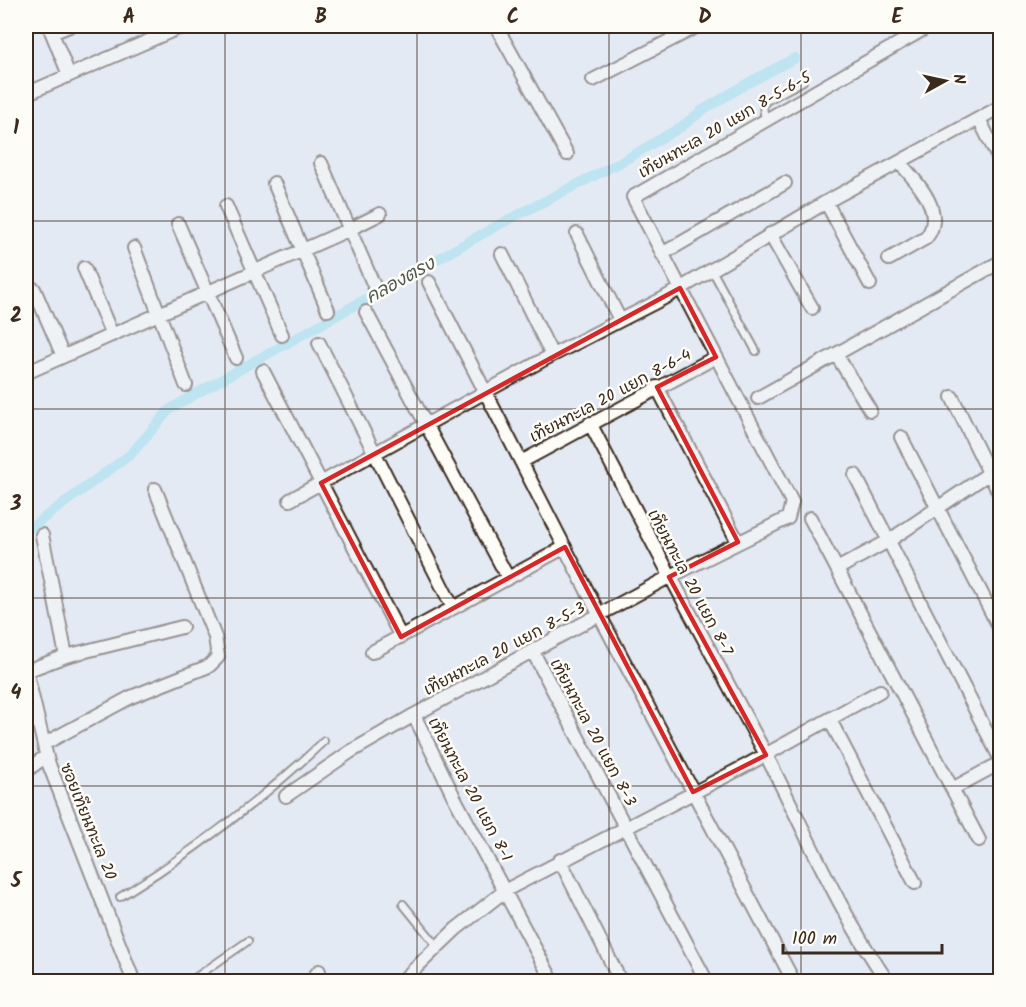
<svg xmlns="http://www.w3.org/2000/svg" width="1026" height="1007" viewBox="0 0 1026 1007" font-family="Kalam,'Playpen Sans Thai',sans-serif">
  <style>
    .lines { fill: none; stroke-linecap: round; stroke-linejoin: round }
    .canal { stroke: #8edeeb; stroke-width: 10 }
    .service-casing { stroke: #3b2a1e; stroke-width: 10 }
    .minor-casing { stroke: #3b2a1e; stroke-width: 16 }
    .service { stroke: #fdfcf7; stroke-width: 6 }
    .minor { stroke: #fdfcf7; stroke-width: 12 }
    .marked { fill: none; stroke: #d62828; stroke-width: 4.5; stroke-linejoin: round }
    .grid { fill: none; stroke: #3b2a1e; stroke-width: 1.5; stroke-opacity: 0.55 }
    .labels { text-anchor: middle; stroke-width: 5; stroke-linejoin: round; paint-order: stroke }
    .street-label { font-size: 16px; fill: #3b2a1e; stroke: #fdfcf7 }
    .water-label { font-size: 18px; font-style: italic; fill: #505751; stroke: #fdfcf7 }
    .neatline { fill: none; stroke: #3b2a1e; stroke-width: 2 }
    .grid-label { font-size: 20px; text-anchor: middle; font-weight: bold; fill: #3b2a1e }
  </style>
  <rect width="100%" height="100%" fill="#e3eaf4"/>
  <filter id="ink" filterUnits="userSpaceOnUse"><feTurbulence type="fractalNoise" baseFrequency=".0167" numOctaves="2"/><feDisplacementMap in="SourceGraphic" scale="12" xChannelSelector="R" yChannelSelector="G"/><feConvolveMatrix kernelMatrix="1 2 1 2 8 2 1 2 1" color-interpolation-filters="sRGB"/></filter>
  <g filter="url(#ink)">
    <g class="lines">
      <path class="canal" d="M 26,531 L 131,454 L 170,409 L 194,395 L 502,223 L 621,162 L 681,127 L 703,110 L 748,83 L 795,58"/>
      <defs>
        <path id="service" d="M 765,120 L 763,106 L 766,101 L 803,81
          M 712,270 L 756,351
          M 120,897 C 194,851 261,801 324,741
          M 403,904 L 438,947
          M 189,982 L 248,941"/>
        <path id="minor" d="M 49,26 L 69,75
          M 496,26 L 567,154
          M 52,33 L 69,26
          M 593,80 L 698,26
          M 26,94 L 183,26
          M 979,119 L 1000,161
          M 321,163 L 375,288
          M 274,183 L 328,310
          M 826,202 L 870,284
          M 226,206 L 282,335
          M 178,224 L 236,358
          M 577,234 L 620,320
          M 770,234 L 812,308
          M 134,248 L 186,385
          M 502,254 L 552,355
          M 662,254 L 785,183
          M 889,259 L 926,238 C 947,212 916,181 899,162
          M 84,268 L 112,335
          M 429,282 L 600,616 L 794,982
          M 34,289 L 63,356
          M 366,312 L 508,578
          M 319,343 L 452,606
          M 836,354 L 870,410
          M 263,371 L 401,637
          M 26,373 L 348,230 L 380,214
          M 657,387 L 738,542
          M 952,397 L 1000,495
          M 758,398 L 1000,262
          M 590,423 C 647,534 706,643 765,753 C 805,830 838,911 888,982
          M 901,437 L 1000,629
          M 521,462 L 716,357
          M 855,475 L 1000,758
          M 290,500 L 541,361 L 666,297 L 826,202 L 1000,107
          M 810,518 L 837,569
          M 42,535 L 66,656
          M 372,652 L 565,547
          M 533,652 L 707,982
          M 26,670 L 48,762 L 134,982
          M 26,671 L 66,656 L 182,627
          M 830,720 L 915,883
          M 44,744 L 131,697 L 209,666 L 218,657 L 215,637 L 155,489
          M 26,771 L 46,756
          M 952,789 L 1000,763
          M 286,796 L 350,752 L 414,715
          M 979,840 L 837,569 L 890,540 L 1000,466
          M 560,860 L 621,982
          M 310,982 L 319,971
          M 401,982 L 456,929 L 506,890 L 747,765 L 880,691
          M 553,982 L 454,797 L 414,715 L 669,577 L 788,518 L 792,502 L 633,197 L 922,30"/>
      </defs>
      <use href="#service" class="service-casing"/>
      <use href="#minor" class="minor-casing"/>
      <use href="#service" class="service"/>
      <use href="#minor" class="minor"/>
    </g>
  </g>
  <path d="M0 0H1026V1007H0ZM 680,288 L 716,357 L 657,387 L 738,542 L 669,577 L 766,755 L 693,792 L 565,547 L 401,637 L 321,483 Z" fill="#e3eaf4" fill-opacity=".55" fill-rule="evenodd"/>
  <path class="marked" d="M 680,288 L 716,357 L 657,387 L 738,542 L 669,577 L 766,755 L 693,792 L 565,547 L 401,637 L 321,483 Z"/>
  <path class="grid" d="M 225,26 L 225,982M 417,26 L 417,982M 609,26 L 609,982M 801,26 L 801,982M 26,221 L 1000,221M 26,409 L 1000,409M 26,598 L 1000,598M 26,786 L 1000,786"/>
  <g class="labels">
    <g class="street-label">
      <text transform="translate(724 124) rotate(-30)" y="6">เทียนทะเล 20 แยก 8-5-6-5</text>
      <text transform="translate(610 395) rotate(-28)" y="6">เทียนทะเล 20 แยก 8-6-4</text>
      <text transform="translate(691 582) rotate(62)" y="6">เทียนทะเล 20 แยก 8-7</text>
      <text transform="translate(504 648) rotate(-28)" y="6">เทียนทะเล 20 แยก 8-5-3</text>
      <text transform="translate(594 732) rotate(62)" y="6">เทียนทะเล 20 แยก 8-3</text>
      <text transform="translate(471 789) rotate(62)" y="6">เทียนทะเล 20 แยก 8-1</text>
      <text transform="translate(89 821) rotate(68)" y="6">ซอยเทียนทะเล 20</text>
    </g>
    <g class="water-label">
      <text transform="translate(400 280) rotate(-29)" y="6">คลองตรง</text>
    </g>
  </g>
  <rect width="1026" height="1007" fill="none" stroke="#fdfcf7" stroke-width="66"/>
  <g transform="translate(945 81) rotate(82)" stroke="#fdfcf7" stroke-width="4.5" paint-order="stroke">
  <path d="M0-4.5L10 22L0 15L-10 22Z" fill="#3b2a1e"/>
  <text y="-9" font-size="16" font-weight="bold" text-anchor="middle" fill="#3b2a1e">N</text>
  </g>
  <path d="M783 944v9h159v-9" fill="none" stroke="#3b2a1e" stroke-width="3"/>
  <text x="792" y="944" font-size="18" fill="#3b2a1e" stroke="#fdfcf7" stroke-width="4.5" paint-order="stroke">100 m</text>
  <rect x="33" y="33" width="960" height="941" class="neatline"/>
  <g class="grid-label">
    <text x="129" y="23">A</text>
    <text x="321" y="23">B</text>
    <text x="513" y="23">C</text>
    <text x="705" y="23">D</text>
    <text x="897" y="23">E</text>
    <text x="16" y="134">1</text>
    <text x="16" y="322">2</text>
    <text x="16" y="510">3</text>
    <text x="16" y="699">4</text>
    <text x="16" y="887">5</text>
  </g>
</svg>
